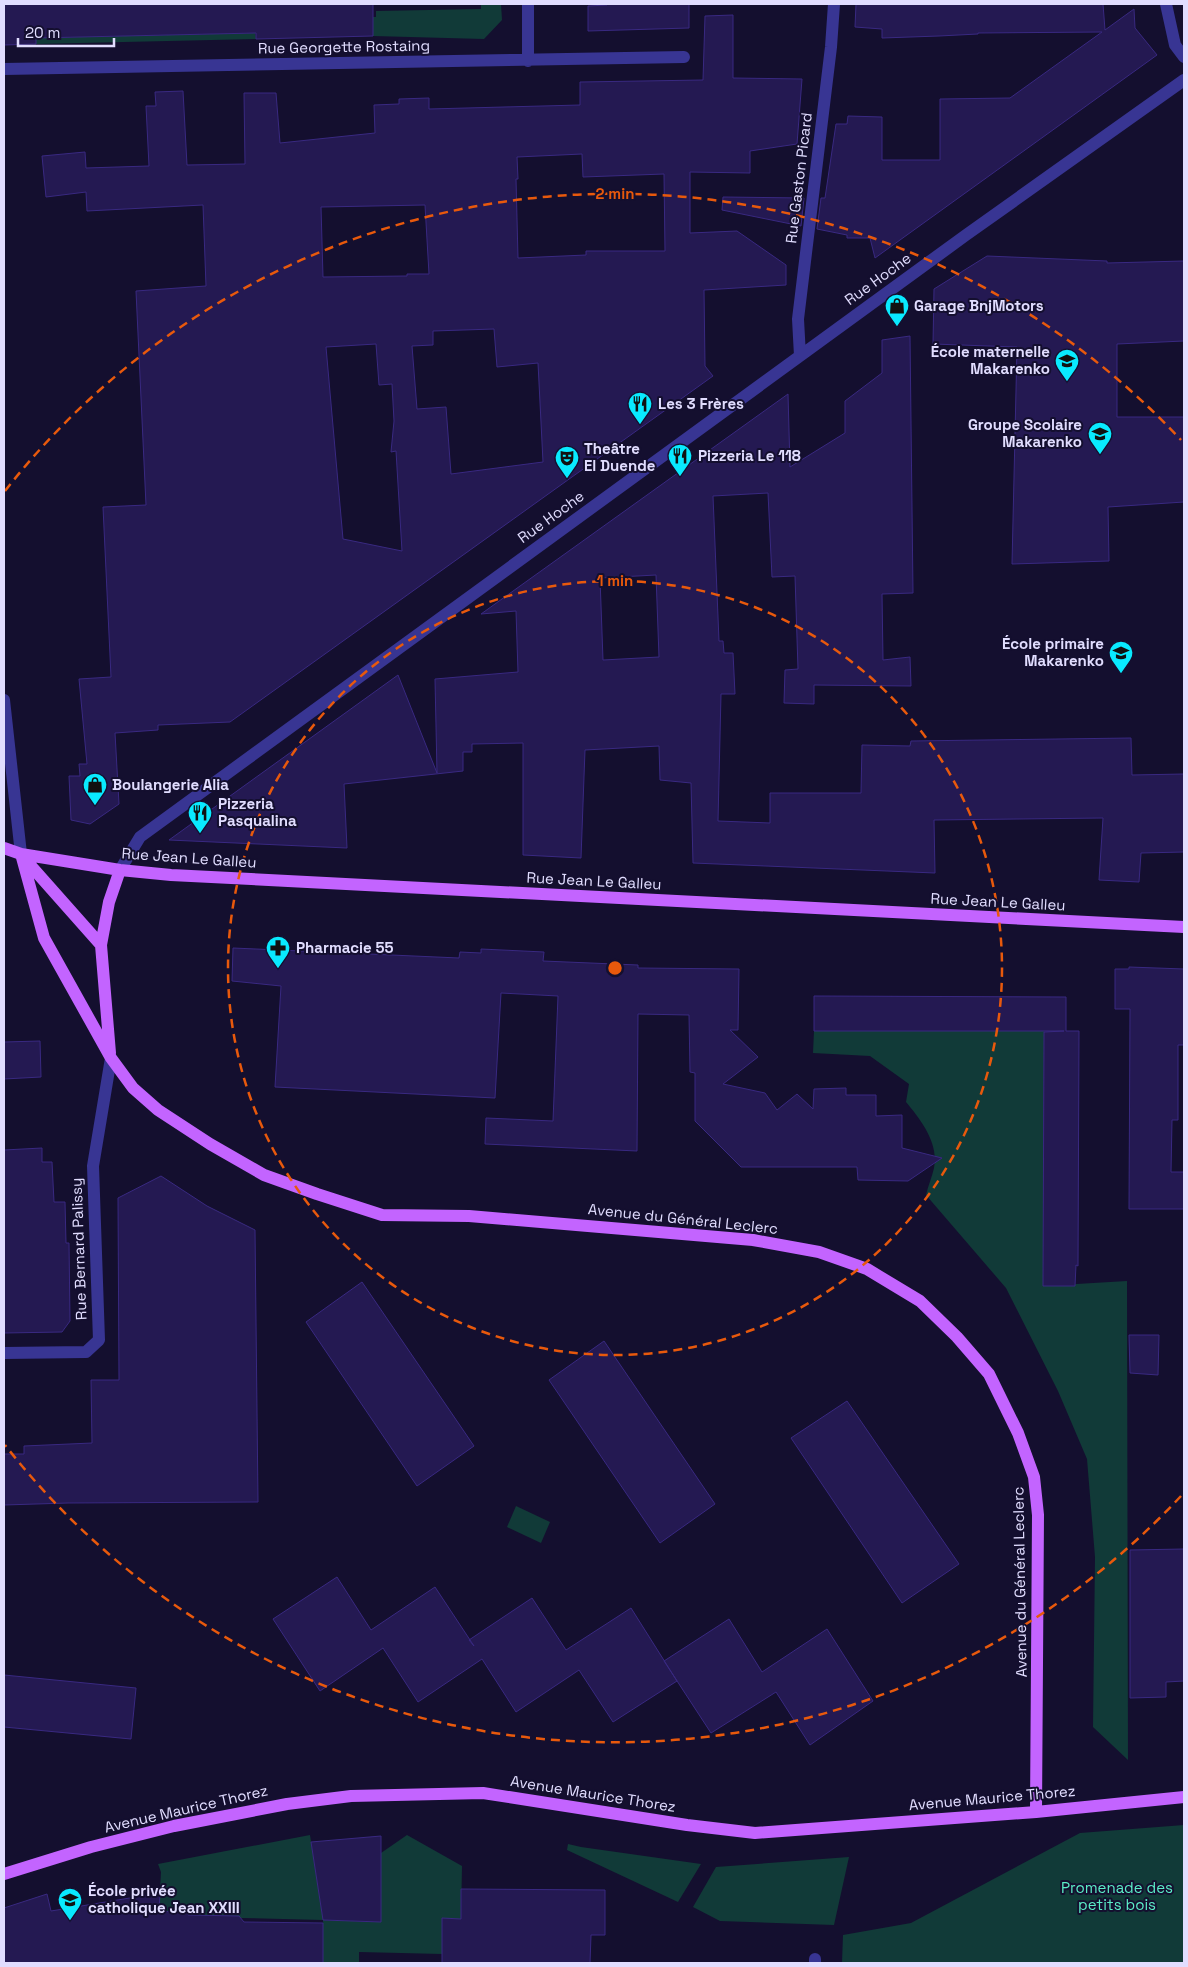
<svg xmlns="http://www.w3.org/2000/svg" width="1188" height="1967" viewBox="0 0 1188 1967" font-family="'Space Grotesk',sans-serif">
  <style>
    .green { fill: #113a38 }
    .building { fill: #241952; stroke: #392981; fill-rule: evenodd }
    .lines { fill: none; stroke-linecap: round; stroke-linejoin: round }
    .minor { stroke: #383593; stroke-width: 12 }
    .major { stroke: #c364ff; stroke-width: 12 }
    .ring { fill: none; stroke: #e8590c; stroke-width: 2.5; stroke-dasharray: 9 6 }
    .labels { text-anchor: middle; stroke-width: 4; stroke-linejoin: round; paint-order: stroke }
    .street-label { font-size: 15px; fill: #e1ddff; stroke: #140f2f }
    .poi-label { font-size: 15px; font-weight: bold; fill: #e1ddff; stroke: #140f2f; text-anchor: start }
    .park-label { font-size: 15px; fill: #5bedc7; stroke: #140f2f }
    .centre { fill: #e8590c; stroke: #140f2f; stroke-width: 2.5 }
    .ring-label { font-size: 15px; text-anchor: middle; font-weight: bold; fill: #e8590c; stroke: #140f2f; stroke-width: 4; stroke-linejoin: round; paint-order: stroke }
  </style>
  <rect width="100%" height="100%" fill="#140f2f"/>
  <path class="green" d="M 481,4 L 501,4 L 502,20 L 484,39 L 373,36 L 373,17 L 376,17 L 376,11 L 481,9 Z
    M 255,33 L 256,39 L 36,44 L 36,38 Z
    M 814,1031 L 1044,1031 L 1043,1286 L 1127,1281 L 1128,1760 L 1093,1727 L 1095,1557 L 1087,1459 L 1058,1391 L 1006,1288 L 926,1195 C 928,1186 932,1177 934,1168 C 939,1143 921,1120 906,1102 L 909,1084 L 870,1056 L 813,1053 Z
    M 516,1506 L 550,1522 L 541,1543 L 507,1527 Z
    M 1184,1825 L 1184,1963 L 842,1963 L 843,1935 L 911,1923 L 1080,1833 Z
    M 310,1835 L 323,1920 L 381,1922 L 381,1853 L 407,1835 L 462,1866 L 461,1919 L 442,1920 L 442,1954 L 359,1952 L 359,1963 L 323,1963 L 323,1920 L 241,1918 L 237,1916 L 215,1915 L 215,1939 L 159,1911 L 161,1872 L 158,1864 Z
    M 568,1844 L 581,1847 L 701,1864 L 678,1902 L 567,1850 Z
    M 849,1857 L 834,1925 L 720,1921 L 693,1907 L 716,1867 Z"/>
  <path class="building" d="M 4,4 L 373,4 L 373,36 L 256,39 L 256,33 L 36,38 L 36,44 L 4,45 Z
    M 607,4 L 689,4 L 689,28 L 588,31 L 588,6 L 607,5 Z
    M 856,4 L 1103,4 L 1105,30 L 1134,9 L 1135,28 L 1157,55 L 875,258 L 870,238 L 847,238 L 847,235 L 817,229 L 821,198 L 825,198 L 836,124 L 847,124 L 848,116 L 882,117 L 882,160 L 940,160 L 940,99 L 1010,98 L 1102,32 L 978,33 L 978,34 L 939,36 L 882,38 L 882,29 L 855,27 Z
    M 733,15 L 733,78 L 802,79 L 797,144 L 750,151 L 750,173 L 690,172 L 690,233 L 737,231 L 786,265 L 786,285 L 704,290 L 705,366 L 713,376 L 230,722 L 158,725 L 158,730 L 115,733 L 119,804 L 90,824 L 71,820 L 69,776 L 80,776 L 79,764 L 87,764 L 79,679 L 111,677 L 103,507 L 146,505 L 136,291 L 206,286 L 203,205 L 87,211 L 86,192 L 46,197 L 42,156 L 85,152 L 86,168 L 149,166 L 146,106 L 156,106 L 155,92 L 183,91 L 187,165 L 245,164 L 244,93 L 276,93 L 280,143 L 375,133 L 374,105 L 399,104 L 399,99 L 429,98 L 429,109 L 580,105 L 580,82 L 703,80 L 705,16 ZM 582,154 L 583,177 L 664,174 L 665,251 L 586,251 L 586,255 L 518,258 L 516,179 L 518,179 L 517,157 ZM 425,205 L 429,274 L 407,274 L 407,276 L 323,277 L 321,207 ZM 494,329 L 497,367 L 538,363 L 543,462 L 451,474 L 446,407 L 417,409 L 412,346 L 433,345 L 433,331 ZM 376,344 L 379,385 L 392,384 L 394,421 L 391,452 L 396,451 L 402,551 L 343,539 L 326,347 Z
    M 723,197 L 804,198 L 801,226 L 722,210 Z
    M 987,256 L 1107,261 L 1107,263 L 1184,261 L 1184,341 L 1117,344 L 1117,417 L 1184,417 L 1184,502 L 1108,507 L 1109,561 L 1012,564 L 1017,347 L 933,344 L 934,289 Z
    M 910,336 L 913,593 L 882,594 L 883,660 L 910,657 L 911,686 L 814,685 L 814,704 L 784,703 L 785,670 L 798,669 L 795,576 L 772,577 L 768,493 L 713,496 L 719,641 L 723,641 L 724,653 L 733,653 L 735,694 L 721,694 L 718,821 L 770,823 L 770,793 L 861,793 L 862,745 L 910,746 L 911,741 L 1131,738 L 1132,775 L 1184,774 L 1184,852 L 1141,853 L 1139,882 L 1099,880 L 1103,818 L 934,820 L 935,873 L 693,863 L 691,783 L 660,780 L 659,746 L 585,750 L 581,858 L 523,855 L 523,743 L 472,744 L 472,752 L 463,752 L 463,771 L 344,784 L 347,848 L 169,840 L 398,675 L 437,773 L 435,679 L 518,672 L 516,611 L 481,614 L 788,394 L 790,467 L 845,433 L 845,401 L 882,373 L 882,340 ZM 656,575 L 659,657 L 603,660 L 600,578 Z
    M 233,948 L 459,958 L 460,952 L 481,953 L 481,949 L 544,952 L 543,961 L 638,965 L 638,968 L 739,969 L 738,1030 L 730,1030 L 758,1057 L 723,1084 L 765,1093 L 777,1110 L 797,1094 L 813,1109 L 814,1089 L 846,1088 L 846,1095 L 876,1095 L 876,1116 L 902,1115 L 902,1148 L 942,1158 L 908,1181 L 858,1180 L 857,1167 L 741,1167 L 695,1121 L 695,1073 L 690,1072 L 689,1015 L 638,1014 L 637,1151 L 485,1144 L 486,1118 L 553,1121 L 558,996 L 501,993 L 495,1098 L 275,1087 L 281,986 L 232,981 Z
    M 1129,967 L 1184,969 L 1184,1045 L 1178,1045 L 1178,1120 L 1172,1120 L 1171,1172 L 1184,1172 L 1184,1209 L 1129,1209 L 1130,1009 L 1115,1009 L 1115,969 L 1129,969 Z
    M 814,996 L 1066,997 L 1066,1031 L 1079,1031 L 1078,1266 L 1076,1265 L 1075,1286 L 1043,1286 L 1044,1032 L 1064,1031 L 814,1031 Z
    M 40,1041 L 41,1077 L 4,1079 L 4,1042 Z
    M 42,1148 L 42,1162 L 52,1162 L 54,1202 L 65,1202 L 66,1243 L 69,1243 L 70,1321 L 62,1332 L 4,1333 L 4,1150 Z
    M 161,1176 L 207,1206 L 255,1230 L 258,1502 L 68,1503 L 4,1505 L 4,1454 L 24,1454 L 24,1446 L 92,1443 L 91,1380 L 119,1380 L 118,1198 Z
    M 362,1282 L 474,1446 L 417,1486 L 306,1322 Z
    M 1129,1335 L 1159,1335 L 1158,1375 L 1130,1373 Z
    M 604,1341 L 715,1504 L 660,1543 L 549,1380 Z
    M 847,1401 L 959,1564 L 902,1603 L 791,1438 Z
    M 1184,1549 L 1184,1681 L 1166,1682 L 1166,1697 L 1130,1698 L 1130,1550 Z
    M 337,1577 L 371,1630 L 435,1587 L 474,1646 L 469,1640 L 532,1598 L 566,1650 L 631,1608 L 677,1681 L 613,1722 L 579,1670 L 516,1712 L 482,1659 L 418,1702 L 383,1648 L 320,1691 L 273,1619 Z
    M 729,1619 L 762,1672 L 827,1629 L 873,1701 L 810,1745 L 776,1692 L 711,1733 L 664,1661 Z
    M 4,1675 L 136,1688 L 131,1739 L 4,1727 Z
    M 381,1836 L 381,1922 L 323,1920 L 311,1842 Z
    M 461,1889 L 605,1890 L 605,1935 L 591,1935 L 590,1963 L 442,1963 L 442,1918 L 461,1919 Z
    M 160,1893 L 159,1911 L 188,1913 L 188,1915 L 239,1916 L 244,1922 L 323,1923 L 323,1963 L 4,1963 L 4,1908 L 47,1894 L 51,1911 Z"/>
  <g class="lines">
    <path class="minor" d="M 1166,4 L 1175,45 L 1184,57
      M 528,61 L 528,4
      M 4,69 L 684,57
      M 800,356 L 798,319 L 831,47 L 834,4
      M 4,700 L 21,854
      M 120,870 L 140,837 L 966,235 L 1184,80
      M 4,1353 L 86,1352 L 99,1340 L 93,1166 L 111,1058
      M 815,1963 L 815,1959"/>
    <path class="major" d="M 4,848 L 21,854 L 120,870 L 171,875 L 1184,927
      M 21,854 L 44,938 L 111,1058 L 133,1088 L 158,1110 L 210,1144 L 264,1175 L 317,1194 L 382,1215 L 469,1216 L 753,1240 L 819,1252 L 867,1269 L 920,1301 L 957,1337 L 989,1374 L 1018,1433 L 1034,1477 L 1038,1515 L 1036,1812
      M 23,857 L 101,945
      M 110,1053 L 101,945 L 109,902 L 120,870
      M 4,1874 L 91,1847 L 174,1826 L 287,1804 L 351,1796 L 483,1793 L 687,1825 L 755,1833 L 1036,1812 L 1184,1797"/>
  </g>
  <g class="ring">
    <circle cx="615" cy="968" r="387"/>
    <path d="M1181 1496A774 774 0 0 1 5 1445M5 491A774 774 0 0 1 1181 440"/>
  </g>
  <defs>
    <symbol id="shop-pin" viewBox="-11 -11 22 30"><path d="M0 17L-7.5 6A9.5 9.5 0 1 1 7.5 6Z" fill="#09eaff" stroke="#140f2f"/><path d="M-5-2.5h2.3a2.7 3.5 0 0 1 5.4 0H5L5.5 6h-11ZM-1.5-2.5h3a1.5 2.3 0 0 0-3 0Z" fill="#111"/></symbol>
    <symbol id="school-pin" viewBox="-11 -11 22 30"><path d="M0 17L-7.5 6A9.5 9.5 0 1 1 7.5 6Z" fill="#09eaff" stroke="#140f2f"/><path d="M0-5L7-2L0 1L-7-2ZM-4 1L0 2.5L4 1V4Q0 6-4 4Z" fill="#111"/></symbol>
    <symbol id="restaurant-pin" viewBox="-11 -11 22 30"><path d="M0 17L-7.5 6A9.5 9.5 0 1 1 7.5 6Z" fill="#09eaff" stroke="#140f2f"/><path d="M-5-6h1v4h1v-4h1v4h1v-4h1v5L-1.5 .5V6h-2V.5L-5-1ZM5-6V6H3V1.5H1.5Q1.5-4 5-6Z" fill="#111"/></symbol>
    <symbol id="theatre-pin" viewBox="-11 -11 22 30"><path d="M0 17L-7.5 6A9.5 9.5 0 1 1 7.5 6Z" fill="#09eaff" stroke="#140f2f"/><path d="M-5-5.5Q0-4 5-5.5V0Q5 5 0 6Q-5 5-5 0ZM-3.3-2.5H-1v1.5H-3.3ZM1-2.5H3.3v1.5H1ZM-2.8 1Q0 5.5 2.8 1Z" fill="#111"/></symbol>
    <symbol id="pharmacy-pin" viewBox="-11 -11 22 30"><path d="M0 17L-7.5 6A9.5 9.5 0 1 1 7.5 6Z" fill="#09eaff" stroke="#140f2f"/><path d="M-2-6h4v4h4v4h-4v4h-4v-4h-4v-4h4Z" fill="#111"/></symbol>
  </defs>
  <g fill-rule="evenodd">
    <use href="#shop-pin" x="883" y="292" width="28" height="38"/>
    <use href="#school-pin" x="1053" y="347" width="28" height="38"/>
    <use href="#restaurant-pin" x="626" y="390" width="28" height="38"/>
    <use href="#school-pin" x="1086" y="420" width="28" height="38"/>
    <use href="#restaurant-pin" x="666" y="442" width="28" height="38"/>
    <use href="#theatre-pin" x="553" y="444" width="28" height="38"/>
    <use href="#school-pin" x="1107" y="639" width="28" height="38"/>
    <use href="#shop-pin" x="81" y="771" width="28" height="38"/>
    <use href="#restaurant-pin" x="186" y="799" width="28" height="38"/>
    <use href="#pharmacy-pin" x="264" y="934" width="28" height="38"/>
    <use href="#school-pin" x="56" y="1886" width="28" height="38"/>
  </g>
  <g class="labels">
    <g class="street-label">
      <text transform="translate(344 47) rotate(-1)" y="5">Rue Georgette Rostaing</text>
      <text transform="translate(799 178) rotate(-83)" y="5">Rue Gaston Picard</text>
      <text transform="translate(878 279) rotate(-36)" y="5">Rue Hoche</text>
      <text transform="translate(551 517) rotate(-36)" y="5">Rue Hoche</text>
      <text transform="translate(189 858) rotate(4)" y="5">Rue Jean Le Galleu</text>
      <text transform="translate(594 881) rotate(3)" y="5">Rue Jean Le Galleu</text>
      <text transform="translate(998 902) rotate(3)" y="5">Rue Jean Le Galleu</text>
      <text transform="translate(683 1219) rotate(6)" y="5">Avenue du Général Leclerc</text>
      <text transform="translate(79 1249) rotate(-92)" y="5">Rue Bernard Palissy</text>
      <text transform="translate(1020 1582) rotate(-91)" y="5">Avenue du Général Leclerc</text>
      <text transform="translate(593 1794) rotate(9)" y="5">Avenue Maurice Thorez</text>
      <text transform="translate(992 1798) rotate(-5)" y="5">Avenue Maurice Thorez</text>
      <text transform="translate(186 1809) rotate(-13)" y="5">Avenue Maurice Thorez</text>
    </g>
    <g class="poi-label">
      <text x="914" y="311">Garage BnjMotors</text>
      <text x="1050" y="357" text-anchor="end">École maternelle<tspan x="1050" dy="17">Makarenko</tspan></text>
      <text x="658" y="409">Les 3 Frères</text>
      <text x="1082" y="430" text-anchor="end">Groupe Scolaire<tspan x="1082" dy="17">Makarenko</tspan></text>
      <text x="584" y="454">Theâtre<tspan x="584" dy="17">El Duende</tspan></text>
      <text x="698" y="461">Pizzeria Le 118</text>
      <text x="1104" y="649" text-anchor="end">École primaire<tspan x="1104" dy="17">Makarenko</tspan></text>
      <text x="112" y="790">Boulangerie Alia</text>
      <text x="218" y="809">Pizzeria<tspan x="218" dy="17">Pasqualina</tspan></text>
      <text x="296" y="953">Pharmacie 55</text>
      <text x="88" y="1896">École privée<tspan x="88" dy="17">catholique Jean XXIII</tspan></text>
    </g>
    <g class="park-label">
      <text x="1117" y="1893">Promenade des<tspan x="1117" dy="17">petits bois</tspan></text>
    </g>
  </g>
  <circle cx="615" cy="968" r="8" class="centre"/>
  <g class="ring-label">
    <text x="615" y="199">2 min</text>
    <text x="615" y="586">1 min</text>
  </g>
  <rect width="1188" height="1967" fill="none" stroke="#e1ddff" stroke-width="10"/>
  <path d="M18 38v8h96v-8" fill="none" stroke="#e1ddff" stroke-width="2.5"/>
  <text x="25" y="38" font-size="15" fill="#e1ddff" stroke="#140f2f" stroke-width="4" paint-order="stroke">20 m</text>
</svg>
